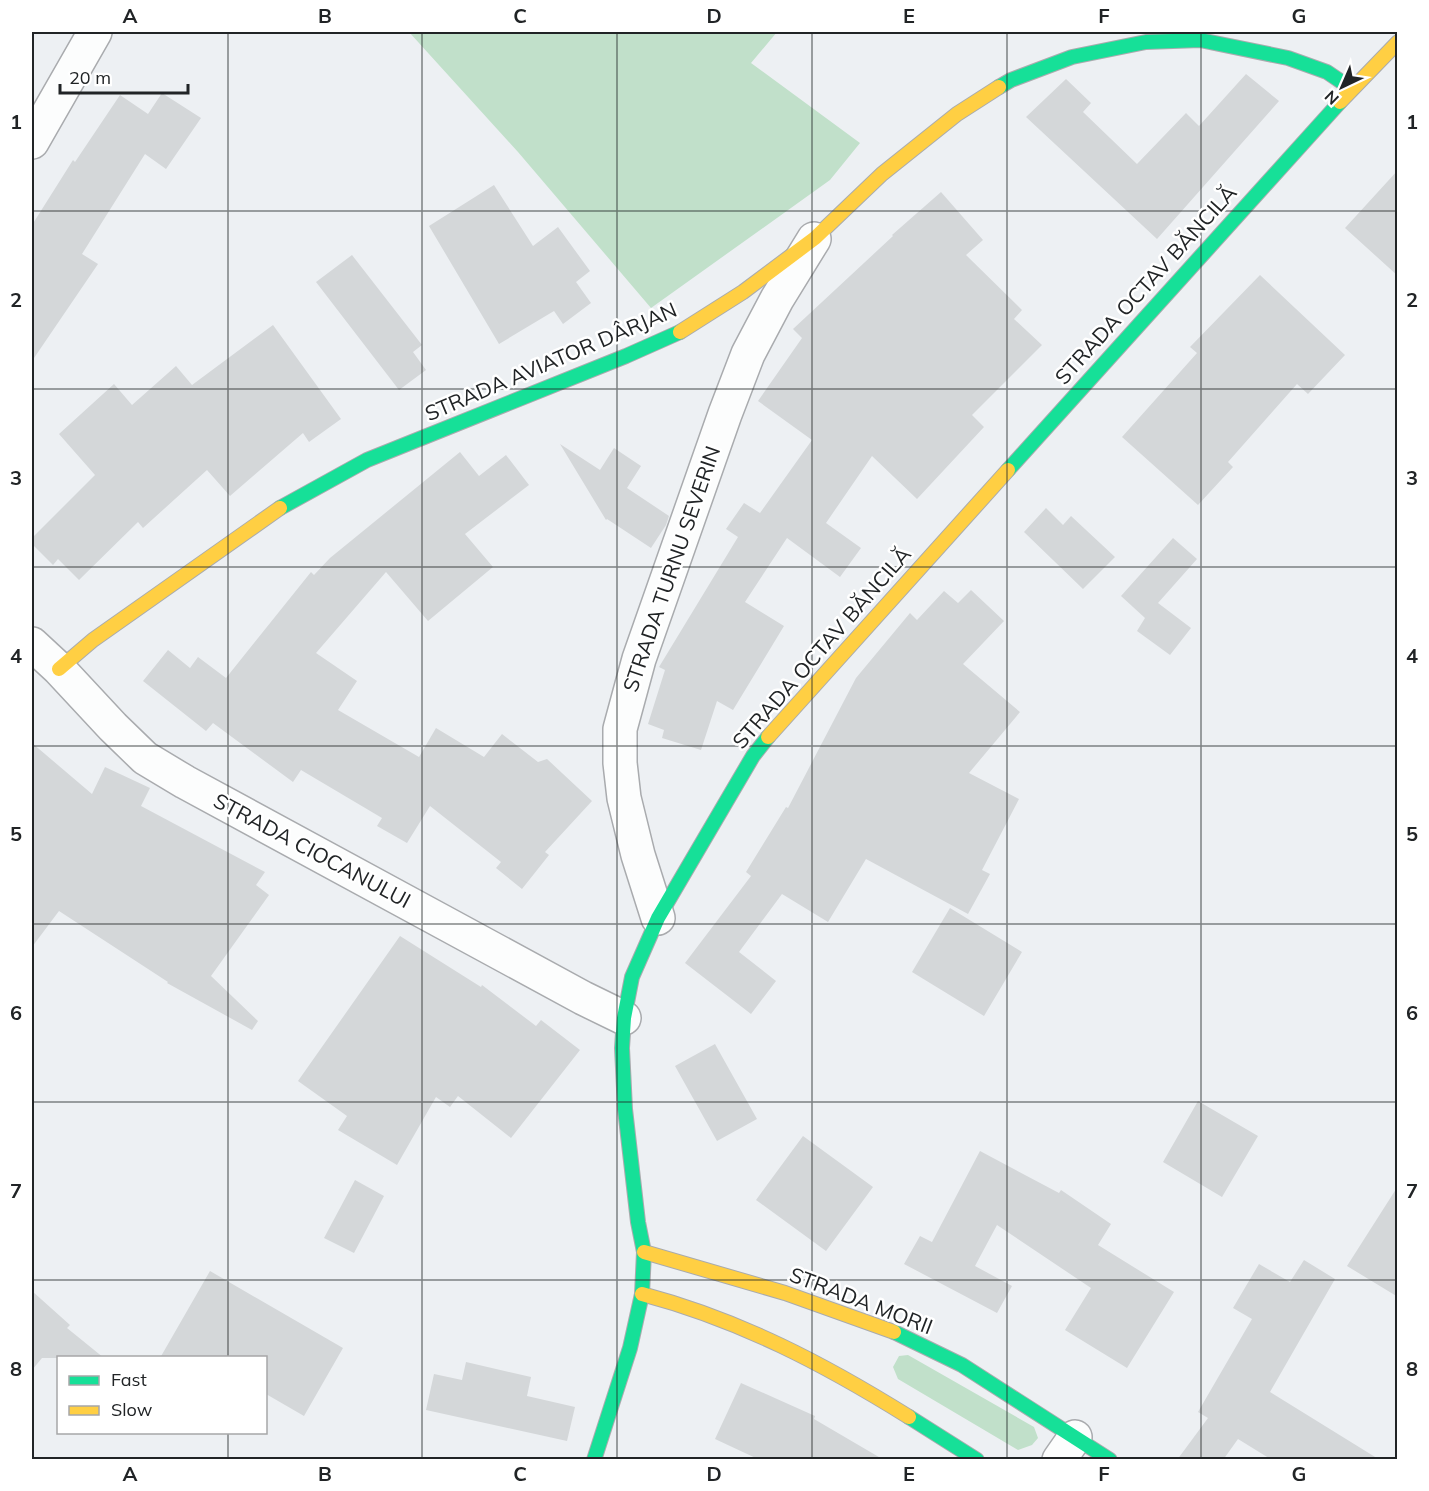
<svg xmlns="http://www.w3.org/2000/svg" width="1429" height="1491" viewBox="0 0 1429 1491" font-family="Mulish,sans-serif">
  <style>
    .green { fill: #c1e0ca }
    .building { fill: #d4d7d9 }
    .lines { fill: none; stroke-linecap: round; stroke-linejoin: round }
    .street-casing { stroke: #a9abae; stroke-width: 36 }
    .fast-casing { stroke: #a9abae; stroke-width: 16 }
    .slow-casing { stroke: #a9abae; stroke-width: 16 }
    .street { stroke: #fcfdfd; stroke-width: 33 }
    .fast { stroke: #16e098; stroke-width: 14 }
    .slow { stroke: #ffcf43; stroke-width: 14 }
    .grid { fill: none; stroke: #212426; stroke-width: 1.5; stroke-opacity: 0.55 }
    .labels { text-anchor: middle; stroke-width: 5; stroke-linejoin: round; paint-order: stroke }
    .street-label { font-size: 21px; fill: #212426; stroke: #fff }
    .neatline { fill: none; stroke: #212426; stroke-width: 2 }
    .grid-label { font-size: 20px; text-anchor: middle; font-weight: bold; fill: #212426 }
  </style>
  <rect width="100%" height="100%" fill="#edf0f3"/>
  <path class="green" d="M 409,32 L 777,32 L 751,63 L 860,143 L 830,180 L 651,308 L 518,152 Z
    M 908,1355 L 1034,1427 L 1038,1438 L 1032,1445 L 1018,1450 L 898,1379 L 893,1367 L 899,1356 Z"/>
  <path class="building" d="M 1246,74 L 1279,101 L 1157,239 L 1026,117 L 1066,79 L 1091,103 L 1083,112 L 1137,164 L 1186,113 L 1199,126 Z
    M 162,93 L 201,118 L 166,169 L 145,154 L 82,254 L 98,264 L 32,361 L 32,225 L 73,160 L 75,162 L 120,95 L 148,114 Z
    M 1398,170 L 1398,276 L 1345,228 Z
    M 494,185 L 533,246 L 558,227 L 590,271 L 576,282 L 591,303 L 563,324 L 554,311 L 499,344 L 429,226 Z
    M 941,192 L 983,240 L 966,255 L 1022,310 L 1014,319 L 1042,345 L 972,415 L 984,427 L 917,499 L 872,456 L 826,523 L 861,548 L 840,577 L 787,538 L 745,602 L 784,626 L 733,710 L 717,701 L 701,750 L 662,738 L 664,730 L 648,724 L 665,670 L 659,667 L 738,537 L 726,529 L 744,503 L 760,513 L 812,440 L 758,401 L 802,338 L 793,329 L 893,236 L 892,235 Z
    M 352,255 L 422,345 L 413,352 L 426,370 L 399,390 L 316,282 Z
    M 1260,275 L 1345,355 L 1308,394 L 1297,384 L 1228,462 L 1233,467 L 1198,505 L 1122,437 L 1197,353 L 1190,347 Z
    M 273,325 L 341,419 L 309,442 L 303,433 L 230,496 L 207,470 L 143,528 L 138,522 L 79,580 L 58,559 L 53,565 L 32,544 L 32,538 L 95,475 L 59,434 L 114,384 L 132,405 L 176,366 L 192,385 Z
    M 560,444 L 600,470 L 614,448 L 641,466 L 627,488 L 669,516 L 666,525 L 651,548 L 607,519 L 606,520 Z
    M 460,452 L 479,476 L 506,455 L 529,485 L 465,534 L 493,567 L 428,621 L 386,572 L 316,653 L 357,681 L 338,710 L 419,757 L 436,728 L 484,757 L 502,734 L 538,762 L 547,759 L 592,801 L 545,852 L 549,855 L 522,889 L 496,868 L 501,862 L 430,806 L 407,843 L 377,826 L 382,818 L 301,770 L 293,782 L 213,723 L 206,731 L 143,681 L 168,650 L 190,668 L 198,657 L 226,678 L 311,572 L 314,575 L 330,558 Z
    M 1046,508 L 1063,525 L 1071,516 L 1115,557 L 1083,589 L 1024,532 Z
    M 1173,538 L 1197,559 L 1158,603 L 1191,628 L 1170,655 L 1137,631 L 1145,618 L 1121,596 Z
    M 971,590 L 1004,621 L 963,664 L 1020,712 L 969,773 L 1019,799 L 982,870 L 990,874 L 968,914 L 866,859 L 828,922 L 782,894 L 739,952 L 776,981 L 751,1014 L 685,963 L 751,876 L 746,872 L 786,807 L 788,808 L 856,678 L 910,613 L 917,620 L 944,591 L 958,603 Z
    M 32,743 L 92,794 L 105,767 L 150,788 L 141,806 L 265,872 L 256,885 L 269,895 L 211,976 L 258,1021 L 252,1030 L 167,983 L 168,982 L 59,911 L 32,947 Z
    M 950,908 L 1022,952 L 984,1016 L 912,972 Z
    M 400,936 L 481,987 L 482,985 L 536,1026 L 541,1020 L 580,1050 L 511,1138 L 458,1096 L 450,1107 L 436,1097 L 397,1165 L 338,1130 L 347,1116 L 298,1081 Z
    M 715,1044 L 757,1119 L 717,1141 L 675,1066 Z
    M 1198,1101 L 1258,1136 L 1222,1197 L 1163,1162 Z
    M 803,1136 L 873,1187 L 826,1251 L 756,1200 Z
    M 980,1151 L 1059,1193 L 1061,1190 L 1111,1224 L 1098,1245 L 1174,1292 L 1127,1368 L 1065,1330 L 1091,1288 L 997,1225 L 975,1266 L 1012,1286 L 997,1313 L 904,1264 L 920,1236 L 932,1242 Z
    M 355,1180 L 384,1196 L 354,1253 L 324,1238 Z
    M 1398,1186 L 1398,1297 L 1347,1266 Z
    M 1304,1260 L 1335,1279 L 1270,1392 L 1380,1460 L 1272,1460 L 1238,1439 L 1223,1460 L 1177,1460 L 1208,1418 L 1198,1412 L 1252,1319 L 1233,1308 L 1259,1264 L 1290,1282 Z
    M 210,1271 L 343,1348 L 304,1416 L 266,1394 L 266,1358 L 160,1358 Z
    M 32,1291 L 70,1325 L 67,1328 L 104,1358 L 42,1358 L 32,1370 Z
    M 466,1362 L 531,1377 L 527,1396 L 575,1407 L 567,1441 L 426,1410 L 434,1374 L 462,1380 Z
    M 741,1383 L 815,1416 L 814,1419 L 884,1460 L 760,1460 L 715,1439 Z"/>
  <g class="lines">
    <defs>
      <path id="street" d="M 32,142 L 95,32
        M 32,644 L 59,669 L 113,727 L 145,758 L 185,782 L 583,998 L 624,1018
        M 658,918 L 638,855 L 624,798 L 620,763 L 620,729 L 639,659 L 725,414 L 748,354 L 777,299 L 814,239
        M 1059,1460 L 1075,1437"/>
      <path id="fast" d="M 999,87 L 1011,80 L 1072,57 L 1146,42 L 1200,40 L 1288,58 L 1327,72 L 1352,89
        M 1008,470 L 1340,102
        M 280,508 L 367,460 L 626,356 L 680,332
        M 894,1332 L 962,1365 L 1110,1460
        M 909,1417 L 977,1460
        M 594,1460 L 630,1348 L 642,1294 L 644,1252 L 638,1222 L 625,1109 L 622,1048 L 624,1018 L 632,977 L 658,918 L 753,756 L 768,737"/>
      <path id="slow" d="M 1340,102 L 1398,42
        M 680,332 L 743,292 L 815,238 L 882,174 L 957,114 L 999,87
        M 59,669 L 93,640 L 280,508
        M 768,737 L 1008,470
        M 644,1252 L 785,1293 L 894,1332
        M 642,1294 C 740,1320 824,1364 909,1417"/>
    </defs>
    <use href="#street" class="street-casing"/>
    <use href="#fast" class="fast-casing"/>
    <use href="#slow" class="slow-casing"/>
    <use href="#street" class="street"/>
    <use href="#fast" class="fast"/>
    <use href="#slow" class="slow"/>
  </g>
  <path class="grid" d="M 228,32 L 228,1358M 422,32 L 422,1460M 617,32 L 617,1460M 812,32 L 812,1460M 1007,32 L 1007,1460M 1201,32 L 1201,1460M 32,211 L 1398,211M 32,389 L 1398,389M 32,567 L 1398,567M 32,746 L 1398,746M 32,924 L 1398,924M 32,1102 L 1398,1102M 32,1280 L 1398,1280M 228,1432 L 228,1460"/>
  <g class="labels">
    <g class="street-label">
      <text transform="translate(1146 285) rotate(-48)" y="7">STRADA OCTAV BĂNCILĂ</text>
      <text transform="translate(551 362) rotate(-23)" y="7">STRADA AVIATOR DÂRJAN</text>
      <text transform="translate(672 569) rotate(-71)" y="7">STRADA TURNU SEVERIN</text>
      <text transform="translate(822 648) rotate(-49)" y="7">STRADA OCTAV BĂNCILĂ</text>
      <text transform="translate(312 851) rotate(28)" y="7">STRADA CIOCANULUI</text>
      <text transform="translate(861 1301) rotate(21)" y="7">STRADA MORII</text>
    </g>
  </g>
  <rect width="1429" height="1491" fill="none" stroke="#ffffff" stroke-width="66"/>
  <rect x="57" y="1356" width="210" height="78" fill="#ffffff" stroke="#a6a7a8" stroke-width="1.5"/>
  <rect x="69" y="1376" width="30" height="9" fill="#16e098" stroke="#a6a7a8" stroke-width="1.5"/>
  <text x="111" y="1386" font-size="18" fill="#212426">Fast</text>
  <rect x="69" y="1406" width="30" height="9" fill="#ffcf43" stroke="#a6a7a8" stroke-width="1.5"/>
  <text x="111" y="1416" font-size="18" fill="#212426">Slow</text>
  <g transform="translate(1342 87) rotate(224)" stroke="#ffffff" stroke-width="4.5" paint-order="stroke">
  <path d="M0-4.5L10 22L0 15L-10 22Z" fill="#212426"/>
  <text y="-9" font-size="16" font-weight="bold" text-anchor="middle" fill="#212426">N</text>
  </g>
  <path d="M60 84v9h128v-9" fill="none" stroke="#212426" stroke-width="3"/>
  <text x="69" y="84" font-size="18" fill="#212426" stroke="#ffffff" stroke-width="4.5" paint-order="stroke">20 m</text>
  <rect x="33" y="33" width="1363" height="1425" class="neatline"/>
  <g class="grid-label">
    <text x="130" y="23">A</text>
    <text x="325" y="23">B</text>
    <text x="520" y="23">C</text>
    <text x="714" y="23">D</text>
    <text x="909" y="23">E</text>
    <text x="1104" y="23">F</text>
    <text x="1299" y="23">G</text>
    <text x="16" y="129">1</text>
    <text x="1412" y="129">1</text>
    <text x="16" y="307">2</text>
    <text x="1412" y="307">2</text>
    <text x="16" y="485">3</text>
    <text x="1412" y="485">3</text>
    <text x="16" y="663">4</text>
    <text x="1412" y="663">4</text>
    <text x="16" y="841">5</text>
    <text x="1412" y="841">5</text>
    <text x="16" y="1020">6</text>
    <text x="1412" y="1020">6</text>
    <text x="16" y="1198">7</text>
    <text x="1412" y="1198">7</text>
    <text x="16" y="1376">8</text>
    <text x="1412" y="1376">8</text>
    <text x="130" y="1481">A</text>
    <text x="325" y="1481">B</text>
    <text x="520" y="1481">C</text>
    <text x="714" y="1481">D</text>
    <text x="909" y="1481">E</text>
    <text x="1104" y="1481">F</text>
    <text x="1299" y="1481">G</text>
  </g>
</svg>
